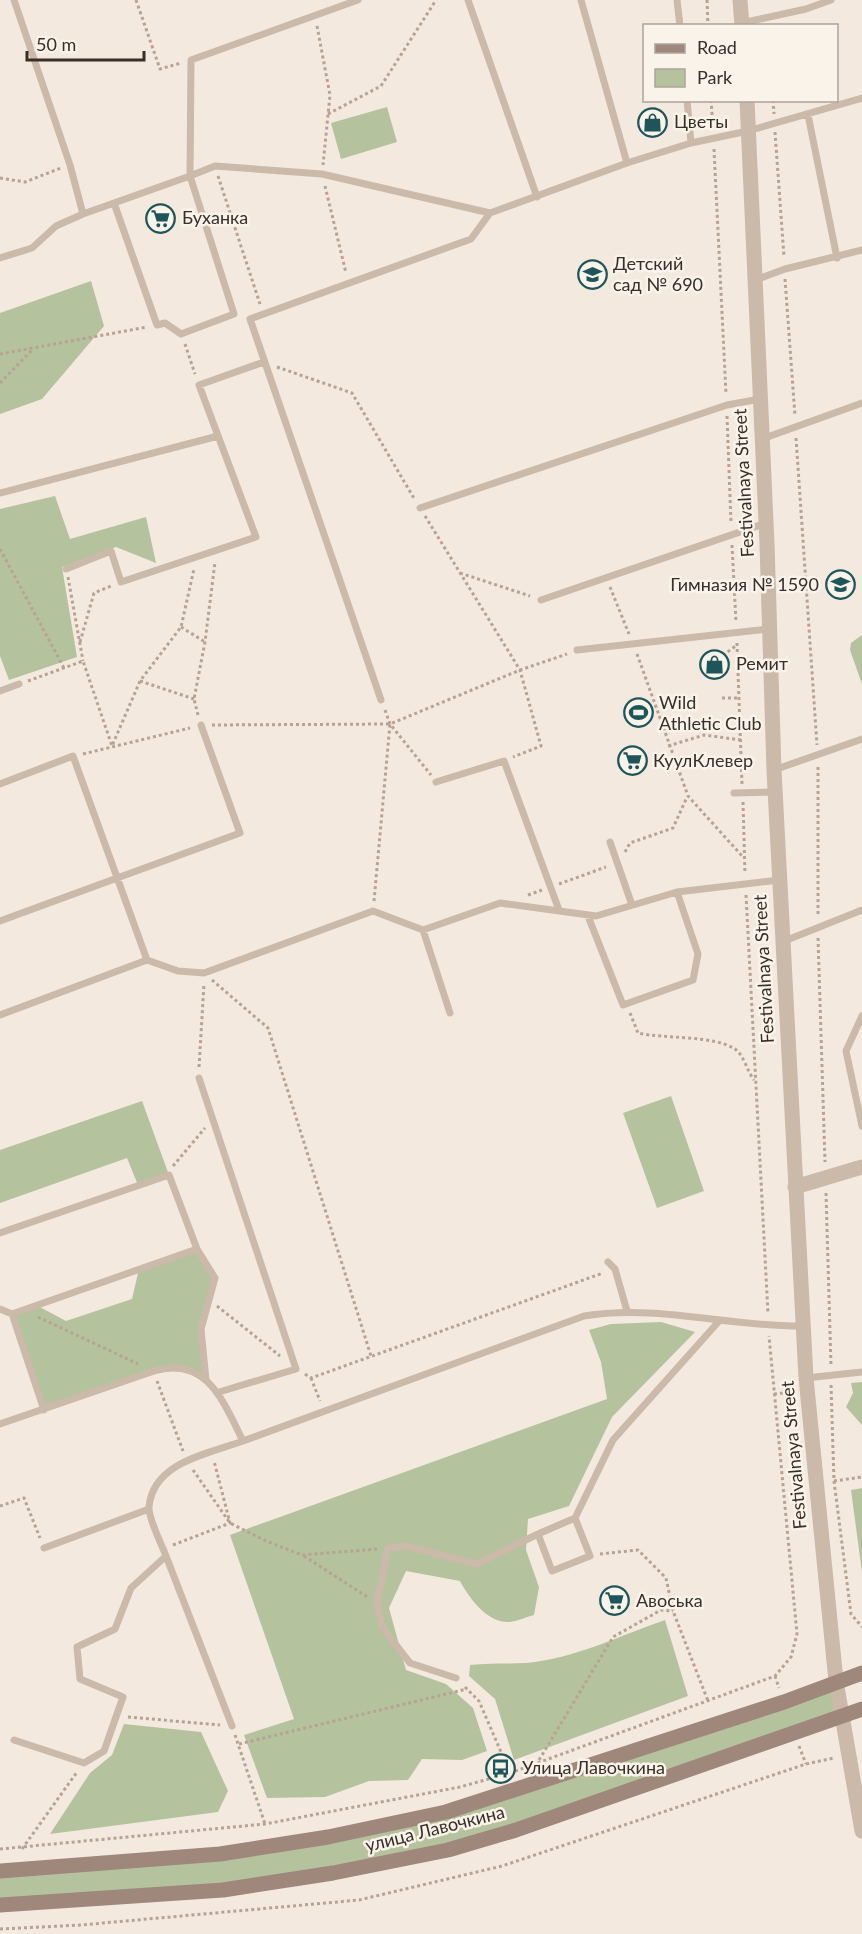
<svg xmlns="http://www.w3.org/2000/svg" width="862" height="1934" viewBox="0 0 862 1934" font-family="Lato,sans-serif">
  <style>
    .green { fill: #b5c29e }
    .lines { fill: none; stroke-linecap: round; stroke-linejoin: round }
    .path { stroke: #b7a394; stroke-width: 3; stroke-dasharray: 3 3; stroke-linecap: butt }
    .service { stroke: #cbb9a9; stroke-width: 7 }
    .tertiary { stroke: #cbb9a9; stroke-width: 15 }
    .secondary { stroke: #9f887b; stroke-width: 15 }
    .labels { text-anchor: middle; stroke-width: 5; stroke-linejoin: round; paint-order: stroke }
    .poi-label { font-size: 18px; fill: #382e29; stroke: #faf3ea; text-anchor: start }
    .street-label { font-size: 18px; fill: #382e29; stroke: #faf3ea }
  </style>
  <rect width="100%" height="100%" fill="#f3e9de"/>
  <path class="green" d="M 387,107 L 397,142 L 341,159 L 331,123 Z
    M 91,281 L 104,326 L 42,399 L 0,414 L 0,313 Z
    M 55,496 L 70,539 L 146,517 L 156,563 L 116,547 L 62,567 L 77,657 L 9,680 L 0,656 L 0,509 Z
    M 862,635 L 862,684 L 850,650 L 851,643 Z
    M 671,1096 L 704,1191 L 657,1208 L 623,1113 Z
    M 142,1101 L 169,1175 L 138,1185 L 127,1158 L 0,1203 L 0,1150 Z
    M 197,1249 L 215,1278 L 201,1329 L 206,1380 L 192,1371 L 165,1368 L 44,1410 L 12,1314 L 36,1305 L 66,1321 L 132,1299 L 139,1269 Z
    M 661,1322 L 695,1332 L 612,1417 L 569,1506 L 528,1519 L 526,1550 L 539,1587 L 534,1615 C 526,1617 518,1621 510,1622 C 488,1624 469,1598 460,1581 L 406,1571 L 389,1608 L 406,1670 L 446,1684 L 473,1708 L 487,1751 L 462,1760 L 422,1759 L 408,1780 L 369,1781 L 325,1797 L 267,1798 L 244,1735 L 294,1719 L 230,1535 L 607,1399 L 601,1362 L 589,1330 L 611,1324 Z
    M 862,1382 L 862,1425 L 846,1407 L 853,1393 L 851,1383 Z
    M 862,1488 L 862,1572 L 851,1490 Z
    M 665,1620 L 688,1696 L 514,1760 L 495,1699 L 469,1676 L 470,1665 C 489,1663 508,1664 526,1663 C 574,1659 621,1635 665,1620 Z
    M 836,1681 L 841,1717 L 516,1830 L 333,1873 L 0,1905 L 0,1871 L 220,1854 L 446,1812 Z
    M 124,1724 L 201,1732 L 228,1791 L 218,1812 L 50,1834 L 90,1773 L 112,1755 Z"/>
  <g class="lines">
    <path class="path" d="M 136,0 L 160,69 L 181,63
      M 707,0 L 708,26
      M 317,26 L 330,95 L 323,165
      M 711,100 L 713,127
      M 773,100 L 774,114
      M 328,114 L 381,86 L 436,0
      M 775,132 L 784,257
      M 714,149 L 726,394
      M 218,176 L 260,304
      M 0,178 L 25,182 L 61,168
      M 325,186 L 346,273
      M 785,279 L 795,416
      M 185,344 L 195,374
      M 0,354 L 147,327
      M 277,367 L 352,393 L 415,500
      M 0,383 L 33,349
      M 727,416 L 731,523
      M 796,438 L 817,745
      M 425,516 L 520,670 L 541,746 L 513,757
      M 732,545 L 736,622
      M 0,549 L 64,668
      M 460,573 L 530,596
      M 68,577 L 83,661
      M 610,587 L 629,634
      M 181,627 L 205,642
      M 80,642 L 94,593 L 111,586
      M 737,643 L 742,784
      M 637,654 L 688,796 L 743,857
      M 718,659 L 737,645
      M 28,681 L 83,661 L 112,746 L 140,681 L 181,627 L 194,569
      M 140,681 L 194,699
      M 722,698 L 739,698
      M 385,710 L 390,724 L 431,775
      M 198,715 L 194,699 L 205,642 L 215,562
      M 212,725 L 390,724
      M 668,746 L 704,735 L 741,740
      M 83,754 L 190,728
      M 818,767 L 818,916
      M 743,802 L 745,874
      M 625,852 L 630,843 L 673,828 L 687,797
      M 559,884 L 606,867
      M 528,895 L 542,890
      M 746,895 L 768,1314
      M 374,901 L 390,724 L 520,670 L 567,654
      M 818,938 L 825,1162
      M 212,980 L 268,1028 L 371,1356
      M 630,1013 L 638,1033 C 664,1039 713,1035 735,1049 C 744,1055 747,1071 754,1080
      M 199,1067 L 204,984
      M 173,1166 L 205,1128
      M 826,1193 L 831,1366
      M 217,1306 L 280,1356
      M 38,1317 L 138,1364
      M 305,1374 L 311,1378 L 603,1273
      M 311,1378 L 320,1401
      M 157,1381 L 183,1451
      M 831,1385 L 834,1481 L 851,1614 L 862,1627
      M 774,1394 L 794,1392
      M 193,1470 L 230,1523 L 266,1541 L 302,1555 L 377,1549
      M 834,1481 L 862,1477
      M 0,1506 L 24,1498 L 40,1538
      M 173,1545 L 230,1523 L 214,1461
      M 600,1554 L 638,1550 L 666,1578 L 673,1611 L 708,1701
      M 304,1556 L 369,1598
      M 775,1676 L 779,1688
      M 465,1687 L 479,1701 L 510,1773
      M 128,1717 L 220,1725
      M 235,1735 L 265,1824
      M 239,1744 L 467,1689
      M 799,1746 L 806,1764
      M 539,1760 L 613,1637 L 661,1610 L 673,1611
      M 0,1849 L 265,1824 L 460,1787 L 510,1773 L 775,1676 L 791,1657 L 797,1634 L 769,1336
      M 22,1849 L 77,1772
      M 0,1929 L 81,1925 L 359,1900 L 502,1866 L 806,1764 L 834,1758"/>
    <path class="service" d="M 14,0 L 70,165 L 83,214 L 114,203
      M 358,0 L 191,60 L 190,176 L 215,166 L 322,174 L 490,213
      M 468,0 L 537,197
      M 581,0 L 627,163
      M 677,0 L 680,26
      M 742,23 L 806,9 L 831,0
      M 687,100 L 691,143
      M 808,115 L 837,258
      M 190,176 L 234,314 L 181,334 L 165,323 L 157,325 L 114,203 Z
      M 0,258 L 32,248 L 56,226 L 83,214
      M 755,280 L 785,269 L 862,250
      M 762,439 L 862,403
      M 0,493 L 218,436
      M 420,508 L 727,405 L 760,399
      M 66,569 L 111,551 L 121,582 L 256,537 L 199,385 L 264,362
      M 541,600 L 766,523
      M 577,650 L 769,629
      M 0,691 L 19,684
      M 381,700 L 250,319 L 471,239 L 490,213 L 627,163 L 691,143 L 748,131 L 862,98
      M 774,770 L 862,739
      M 436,782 L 504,761 L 559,910
      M 0,784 L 73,756 L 147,960
      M 734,793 L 775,792
      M 610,842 L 632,905
      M 588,916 L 623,1005 L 693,980 L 698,954 L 677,892
      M 0,921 L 240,833 L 201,725
      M 423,930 L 450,1013
      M 782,942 L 862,910
      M 0,1015 L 147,960 L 178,971 L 204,973 L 373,911 L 423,930 L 500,903 L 596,916 L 677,892 L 779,880
      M 862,1016 L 846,1051 L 862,1126
      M 199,1078 L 296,1369 L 219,1392
      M 0,1233 L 169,1175 L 197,1249 L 215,1278 L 201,1329 L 206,1380
      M 608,1262 L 615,1269 L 627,1311
      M 0,1309 L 12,1314 L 197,1249
      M 12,1314 L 44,1410
      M 806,1378 L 862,1372
      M 0,1424 L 154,1371 C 207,1355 224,1403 243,1441 L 584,1316 C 658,1304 729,1327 803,1326
      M 575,1518 L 613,1440 L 720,1320
      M 575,1518 L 590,1556 L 552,1571 L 538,1534 Z
      M 44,1548 L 149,1509
      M 166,1556 L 232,1726
      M 456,1678 L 410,1663 L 382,1627 L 377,1603 L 388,1548 L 407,1546 L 477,1564 L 538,1534
      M 14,1740 L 84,1763 L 104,1751 L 123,1697 L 80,1679 L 77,1647 L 115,1629 L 131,1588 L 166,1556 C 162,1545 148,1518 149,1507 C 153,1462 208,1454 243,1441"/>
    <path class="tertiary" d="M 740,0 L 742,26
      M 747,100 L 767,544 L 774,770 L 806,1378 L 836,1681 L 862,1831
      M 795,1187 L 862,1167"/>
    <path class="secondary" d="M 0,1871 L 220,1854 L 328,1837 L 446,1812 L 784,1702 L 862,1673
      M 0,1905 L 223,1890 L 333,1873 L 448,1850 L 516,1830 L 862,1709"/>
  </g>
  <defs>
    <symbol id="shop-ring" viewBox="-11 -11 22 22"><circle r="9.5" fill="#faf3ea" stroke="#1e555a" stroke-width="1.5"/><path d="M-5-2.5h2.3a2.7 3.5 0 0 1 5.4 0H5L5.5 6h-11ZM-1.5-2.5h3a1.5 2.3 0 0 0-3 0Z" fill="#1e555a"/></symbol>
    <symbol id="supermarket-ring" viewBox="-11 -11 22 22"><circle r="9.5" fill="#faf3ea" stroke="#1e555a" stroke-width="1.5"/><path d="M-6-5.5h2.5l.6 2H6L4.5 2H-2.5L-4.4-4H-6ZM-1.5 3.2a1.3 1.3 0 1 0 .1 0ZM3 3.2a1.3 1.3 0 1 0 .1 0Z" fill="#1e555a"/></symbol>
    <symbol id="school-ring" viewBox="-11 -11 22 22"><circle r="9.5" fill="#faf3ea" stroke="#1e555a" stroke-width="1.5"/><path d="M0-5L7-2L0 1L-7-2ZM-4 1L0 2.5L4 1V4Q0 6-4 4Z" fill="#1e555a"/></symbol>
    <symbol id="stadium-ring" viewBox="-11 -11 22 22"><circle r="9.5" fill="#faf3ea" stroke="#1e555a" stroke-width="1.5"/><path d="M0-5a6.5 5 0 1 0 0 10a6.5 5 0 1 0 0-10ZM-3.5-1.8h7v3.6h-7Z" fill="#1e555a"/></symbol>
    <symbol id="bus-ring" viewBox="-11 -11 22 22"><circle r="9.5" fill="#faf3ea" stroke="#1e555a" stroke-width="1.5"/><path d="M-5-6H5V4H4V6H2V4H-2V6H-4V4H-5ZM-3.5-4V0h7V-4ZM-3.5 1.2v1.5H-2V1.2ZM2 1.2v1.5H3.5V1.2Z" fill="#1e555a"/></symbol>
  </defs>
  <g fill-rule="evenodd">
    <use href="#shop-ring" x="636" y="106" width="33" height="33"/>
    <use href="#supermarket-ring" x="144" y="202" width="33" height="33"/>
    <use href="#school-ring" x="576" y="258" width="33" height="33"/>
    <use href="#school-ring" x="824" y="568" width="33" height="33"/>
    <use href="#shop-ring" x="698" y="648" width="33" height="33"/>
    <use href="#stadium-ring" x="622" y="696" width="33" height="33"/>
    <use href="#supermarket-ring" x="616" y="744" width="33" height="33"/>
    <use href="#supermarket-ring" x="598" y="1584" width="33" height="33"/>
    <use href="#bus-ring" x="484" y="1752" width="33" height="33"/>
  </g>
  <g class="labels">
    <g class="poi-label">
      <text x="674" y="128">Цветы</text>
      <text x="182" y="224">Буханка</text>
      <text x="613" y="270">Детский<tspan x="613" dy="21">сад № 690</tspan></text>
      <text x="819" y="591" text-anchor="end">Гимназия № 1590</text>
      <text x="736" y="670">Ремит</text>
      <text x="659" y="709">Wild<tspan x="659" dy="21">Athletic Club</tspan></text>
      <text x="653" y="767">КуулКлевер</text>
      <text x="636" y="1607">Авоська</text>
      <text x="522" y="1774">Улица Лавочкина</text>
    </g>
    <g class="street-label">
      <text transform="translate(744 483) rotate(-93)" y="6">Festivalnaya Street</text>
      <text transform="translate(764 969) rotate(-93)" y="6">Festivalnaya Street</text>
      <text transform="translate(794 1455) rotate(-95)" y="6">Festivalnaya Street</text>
      <text transform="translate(435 1829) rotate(-14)" y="6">улица Лавочкина</text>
    </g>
  </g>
  <rect x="643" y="24" width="195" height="78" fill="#faf3ea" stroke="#aca49d" stroke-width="1.5"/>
  <rect x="655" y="44" width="30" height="9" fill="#9f887b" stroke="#aca49d" stroke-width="1.5"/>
  <text x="697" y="54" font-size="18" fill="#382e29">Road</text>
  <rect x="655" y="69" width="30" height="18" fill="#b5c29e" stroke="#aca49d" stroke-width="1.5"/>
  <text x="697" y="84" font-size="18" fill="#382e29">Park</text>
  <path d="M27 51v9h117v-9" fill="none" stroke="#382e29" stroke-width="3"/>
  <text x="36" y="51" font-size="18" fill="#382e29" stroke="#faf3ea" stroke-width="4.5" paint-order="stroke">50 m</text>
</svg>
